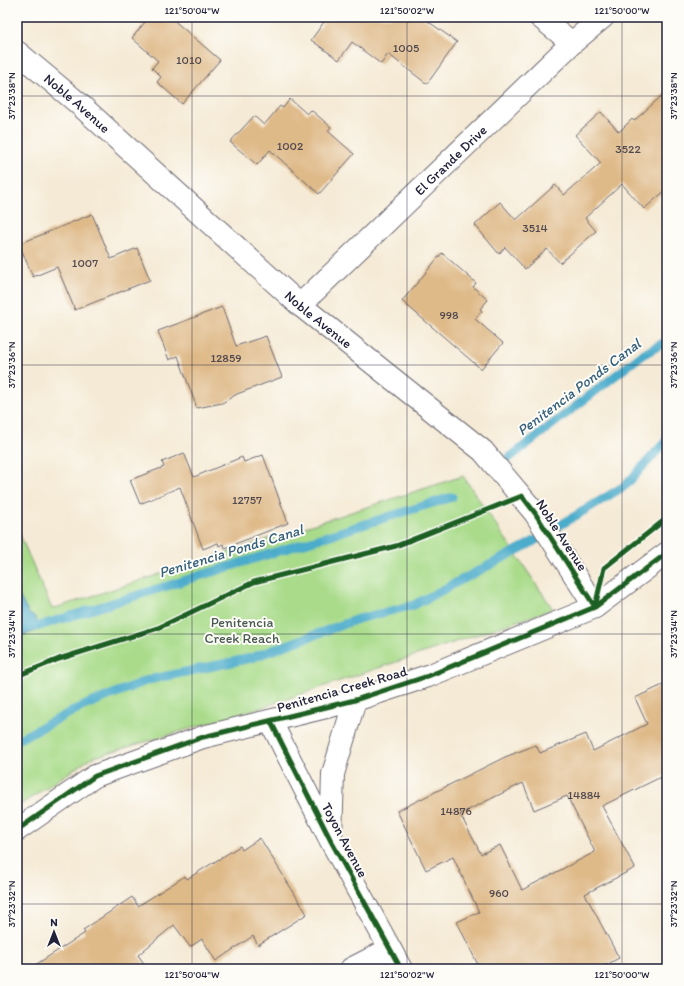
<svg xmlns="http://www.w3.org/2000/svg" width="684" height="986" viewBox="0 0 684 986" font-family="Itim,sans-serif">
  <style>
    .green { fill: #a9db8a; stroke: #667e62 }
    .water { fill: #4caccb; stroke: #376783 }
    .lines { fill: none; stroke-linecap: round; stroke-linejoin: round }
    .stream { stroke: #4caccb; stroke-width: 9 }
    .building { fill: #dfba89; fill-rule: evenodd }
    .street-casing { stroke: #6c6871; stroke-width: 24 }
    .secondary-casing { stroke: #6c6871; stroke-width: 24 }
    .street { stroke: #fff; stroke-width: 22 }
    .secondary { stroke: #fff; stroke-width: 22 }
    .cycleway-casing { stroke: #fdfcf7; stroke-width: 8 }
    .cycleway { stroke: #1b5e20; stroke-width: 5 }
    .ticks { fill: none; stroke: #22223b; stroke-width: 1; stroke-opacity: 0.45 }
    .labels { text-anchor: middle; stroke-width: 4; stroke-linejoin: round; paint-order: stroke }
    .number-label { font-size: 12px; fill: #51484e }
    .street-label { font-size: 14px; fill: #22223b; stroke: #fdfcf7 }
    .park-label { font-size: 14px; fill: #4a5a53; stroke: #fdfcf7 }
    .water-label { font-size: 15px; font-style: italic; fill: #35607c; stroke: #fdfcf7 }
    .neatline { fill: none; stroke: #22223b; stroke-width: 1.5 }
    .ticks-label { font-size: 10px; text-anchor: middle; fill: #22223b }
  </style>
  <rect width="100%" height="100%" fill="#fdfcf7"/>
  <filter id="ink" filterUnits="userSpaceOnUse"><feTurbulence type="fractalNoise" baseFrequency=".025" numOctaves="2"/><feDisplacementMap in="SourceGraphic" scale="8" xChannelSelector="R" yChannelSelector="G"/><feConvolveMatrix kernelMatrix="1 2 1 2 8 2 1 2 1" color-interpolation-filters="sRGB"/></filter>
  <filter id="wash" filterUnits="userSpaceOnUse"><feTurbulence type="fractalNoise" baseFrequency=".012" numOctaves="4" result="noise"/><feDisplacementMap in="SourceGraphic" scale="16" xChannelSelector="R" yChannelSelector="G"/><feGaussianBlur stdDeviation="0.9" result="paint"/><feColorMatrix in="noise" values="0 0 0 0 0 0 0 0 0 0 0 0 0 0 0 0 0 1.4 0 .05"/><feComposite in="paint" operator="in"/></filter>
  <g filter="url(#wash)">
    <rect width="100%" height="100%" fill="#f5ead5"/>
    <path class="green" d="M 463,476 L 553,609 L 263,707 L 91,758 L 17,807 L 17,528 L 52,609 Z"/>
    <path class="water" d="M 17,592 L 29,614 L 35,617 L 39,626 L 37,631 L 17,637 Z"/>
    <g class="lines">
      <path class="stream" d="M 509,458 L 642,355 L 667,341
        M 17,629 L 39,626 L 452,497
        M 17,740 L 81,707 L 148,680 L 251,658 L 358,619 L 414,605 L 531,543 L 626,485 L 667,440"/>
    </g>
    <g id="blocks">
      <path class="building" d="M 149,17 L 170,17 L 220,60 L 182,104 L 157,82 L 161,77 L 152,68 L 158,61 L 132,38 Z
        M 317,17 L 422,17 L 457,42 L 427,84 L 388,54 L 381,64 L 352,42 L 339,60 L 311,40 L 324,22 Z
        M 667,91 L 667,189 L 644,209 L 622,184 L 585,218 L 596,231 L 560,263 L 547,249 L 525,269 L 505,247 L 499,254 L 475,225 L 500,202 L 516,220 L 555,185 L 564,195 L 601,163 L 575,135 L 601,112 L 619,132 L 632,119 L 634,121 Z
        M 290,99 L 307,114 L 311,110 L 331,127 L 328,131 L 354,154 L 319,194 L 270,150 L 257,165 L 230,142 L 254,116 L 264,125 L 280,106 L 283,108 Z
        M 92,214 L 111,259 L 137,248 L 150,280 L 75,310 L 57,267 L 33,277 L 19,244 Z
        M 442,253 L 476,283 L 473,287 L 488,300 L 480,309 L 482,311 L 475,319 L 503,343 L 481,369 L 402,301 Z
        M 222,307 L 236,346 L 266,336 L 282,377 L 237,394 L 222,403 L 197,408 L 178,356 L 169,360 L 158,331 Z
        M 184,453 L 194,477 L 242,457 L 244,462 L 263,455 L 288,523 L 225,548 L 223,544 L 219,546 L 218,543 L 203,549 L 180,487 L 140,504 L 130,480 L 164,467 L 162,462 Z
        M 667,683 L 667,774 L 602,806 L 635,868 L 585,894 L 619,958 L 598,969 L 480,969 L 457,922 L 479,912 L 453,857 L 426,870 L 397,811 L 505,757 L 536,745 L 540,753 L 586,734 L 593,751 L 647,724 L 635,698 ZM 523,783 L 534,810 L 567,796 L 595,852 L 522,890 L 500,845 L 481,854 L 460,814 Z
        M 260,838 L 307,914 L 258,945 L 253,936 L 216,961 L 202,939 L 190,947 L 174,925 L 138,955 L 148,969 L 29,969 L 85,933 L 83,930 L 132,897 L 138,906 L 185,876 L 187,879 L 240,846 L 242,850 Z"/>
    </g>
  </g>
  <g filter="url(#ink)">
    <use href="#blocks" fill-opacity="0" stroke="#6c6871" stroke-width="1"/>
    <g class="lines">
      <defs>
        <g id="street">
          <path d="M 540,17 L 572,43"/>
          <path id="s1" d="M 17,52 L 78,103 L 300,305 L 483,451 L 535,513 L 595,607"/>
          <path id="s2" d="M 300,305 L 572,43 L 603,17"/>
          <path d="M 351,969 L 390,949"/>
        </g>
        <path id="secondary" d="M 271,722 L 331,841 L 401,969
          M 17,830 L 95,776 L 203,737 L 355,700 L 428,676 L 595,607 L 667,553
          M 331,838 L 333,774 L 355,700"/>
      </defs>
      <use href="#street" class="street-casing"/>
      <use href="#secondary" class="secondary-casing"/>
      <use href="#street" class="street"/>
      <use href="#secondary" class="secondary"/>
      <defs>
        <path id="cycleway" d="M 595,607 L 604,568 L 667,518
          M 17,676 L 59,659 L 158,628 L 254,582 L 396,546 L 522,496 L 535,513 L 595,607
          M 271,722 L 331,841 L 401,969
          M 17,830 L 95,776 L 203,737 L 355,700 L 428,676 L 595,607 L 667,553"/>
      </defs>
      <use href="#cycleway" class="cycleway-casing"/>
      <use href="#cycleway" class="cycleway"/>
    </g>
  </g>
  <path class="ticks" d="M 192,17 L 192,969M 407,17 L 407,969M 622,17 L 622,969M 17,96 L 667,96M 17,365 L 667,365M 17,634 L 667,634M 17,904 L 667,904"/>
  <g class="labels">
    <g class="number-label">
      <text x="406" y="52">1005</text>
      <text x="189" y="64">1010</text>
      <text x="290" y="150">1002</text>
      <text x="628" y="153">3522</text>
      <text x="535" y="232">3514</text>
      <text x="85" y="267">1007</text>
      <text x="449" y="319">998</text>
      <text x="226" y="362">12859</text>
      <text x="247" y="504">12757</text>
      <text x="584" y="799">14884</text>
      <text x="456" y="815">14876</text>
      <text x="499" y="897">960</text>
    </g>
    <g class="street-label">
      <text dy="5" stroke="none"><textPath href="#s1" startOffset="79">Noble Avenue</textPath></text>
      <text dy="5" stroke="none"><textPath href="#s2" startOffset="209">El Grande Drive</textPath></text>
      <text dy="5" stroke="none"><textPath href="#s1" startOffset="403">Noble Avenue</textPath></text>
      <text transform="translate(562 535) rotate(57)" y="5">Noble Avenue</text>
      <text transform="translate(342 689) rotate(-16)" y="5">Penitencia Creek Road</text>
      <text transform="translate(345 840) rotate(62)" y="5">Toyon Avenue</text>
    </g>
    <g class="park-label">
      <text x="242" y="627">Penitencia<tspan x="242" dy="16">Creek Reach</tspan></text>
    </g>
    <g class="water-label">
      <text transform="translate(579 387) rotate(-37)" y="5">Penitencia Ponds Canal</text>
      <text transform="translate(231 551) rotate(-17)" y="5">Penitencia Ponds Canal</text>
    </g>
  </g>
  <rect width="684" height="986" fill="none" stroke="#fdfcf7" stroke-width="44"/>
  <g transform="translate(54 932)" stroke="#fdfcf7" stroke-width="3" paint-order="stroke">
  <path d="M0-3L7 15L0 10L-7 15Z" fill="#22223b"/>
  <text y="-6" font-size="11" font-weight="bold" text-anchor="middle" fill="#22223b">N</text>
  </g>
  <rect x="22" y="22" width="640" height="942" class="neatline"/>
  <g class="ticks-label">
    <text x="192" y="14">121°50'04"W</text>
    <text x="407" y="14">121°50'02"W</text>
    <text x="622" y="14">121°50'00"W</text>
    <text transform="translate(11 96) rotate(-90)" y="4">37°23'38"N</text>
    <text transform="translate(673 96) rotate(-90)" y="4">37°23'38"N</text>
    <text transform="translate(11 365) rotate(-90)" y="4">37°23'36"N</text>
    <text transform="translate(673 365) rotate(-90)" y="4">37°23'36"N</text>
    <text transform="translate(11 634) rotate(-90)" y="4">37°23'34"N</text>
    <text transform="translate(673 634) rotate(-90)" y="4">37°23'34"N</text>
    <text transform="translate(11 904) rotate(-90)" y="4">37°23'32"N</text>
    <text transform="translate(673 904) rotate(-90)" y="4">37°23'32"N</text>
    <text x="192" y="978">121°50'04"W</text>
    <text x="407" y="978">121°50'02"W</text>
    <text x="622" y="978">121°50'00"W</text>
  </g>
</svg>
